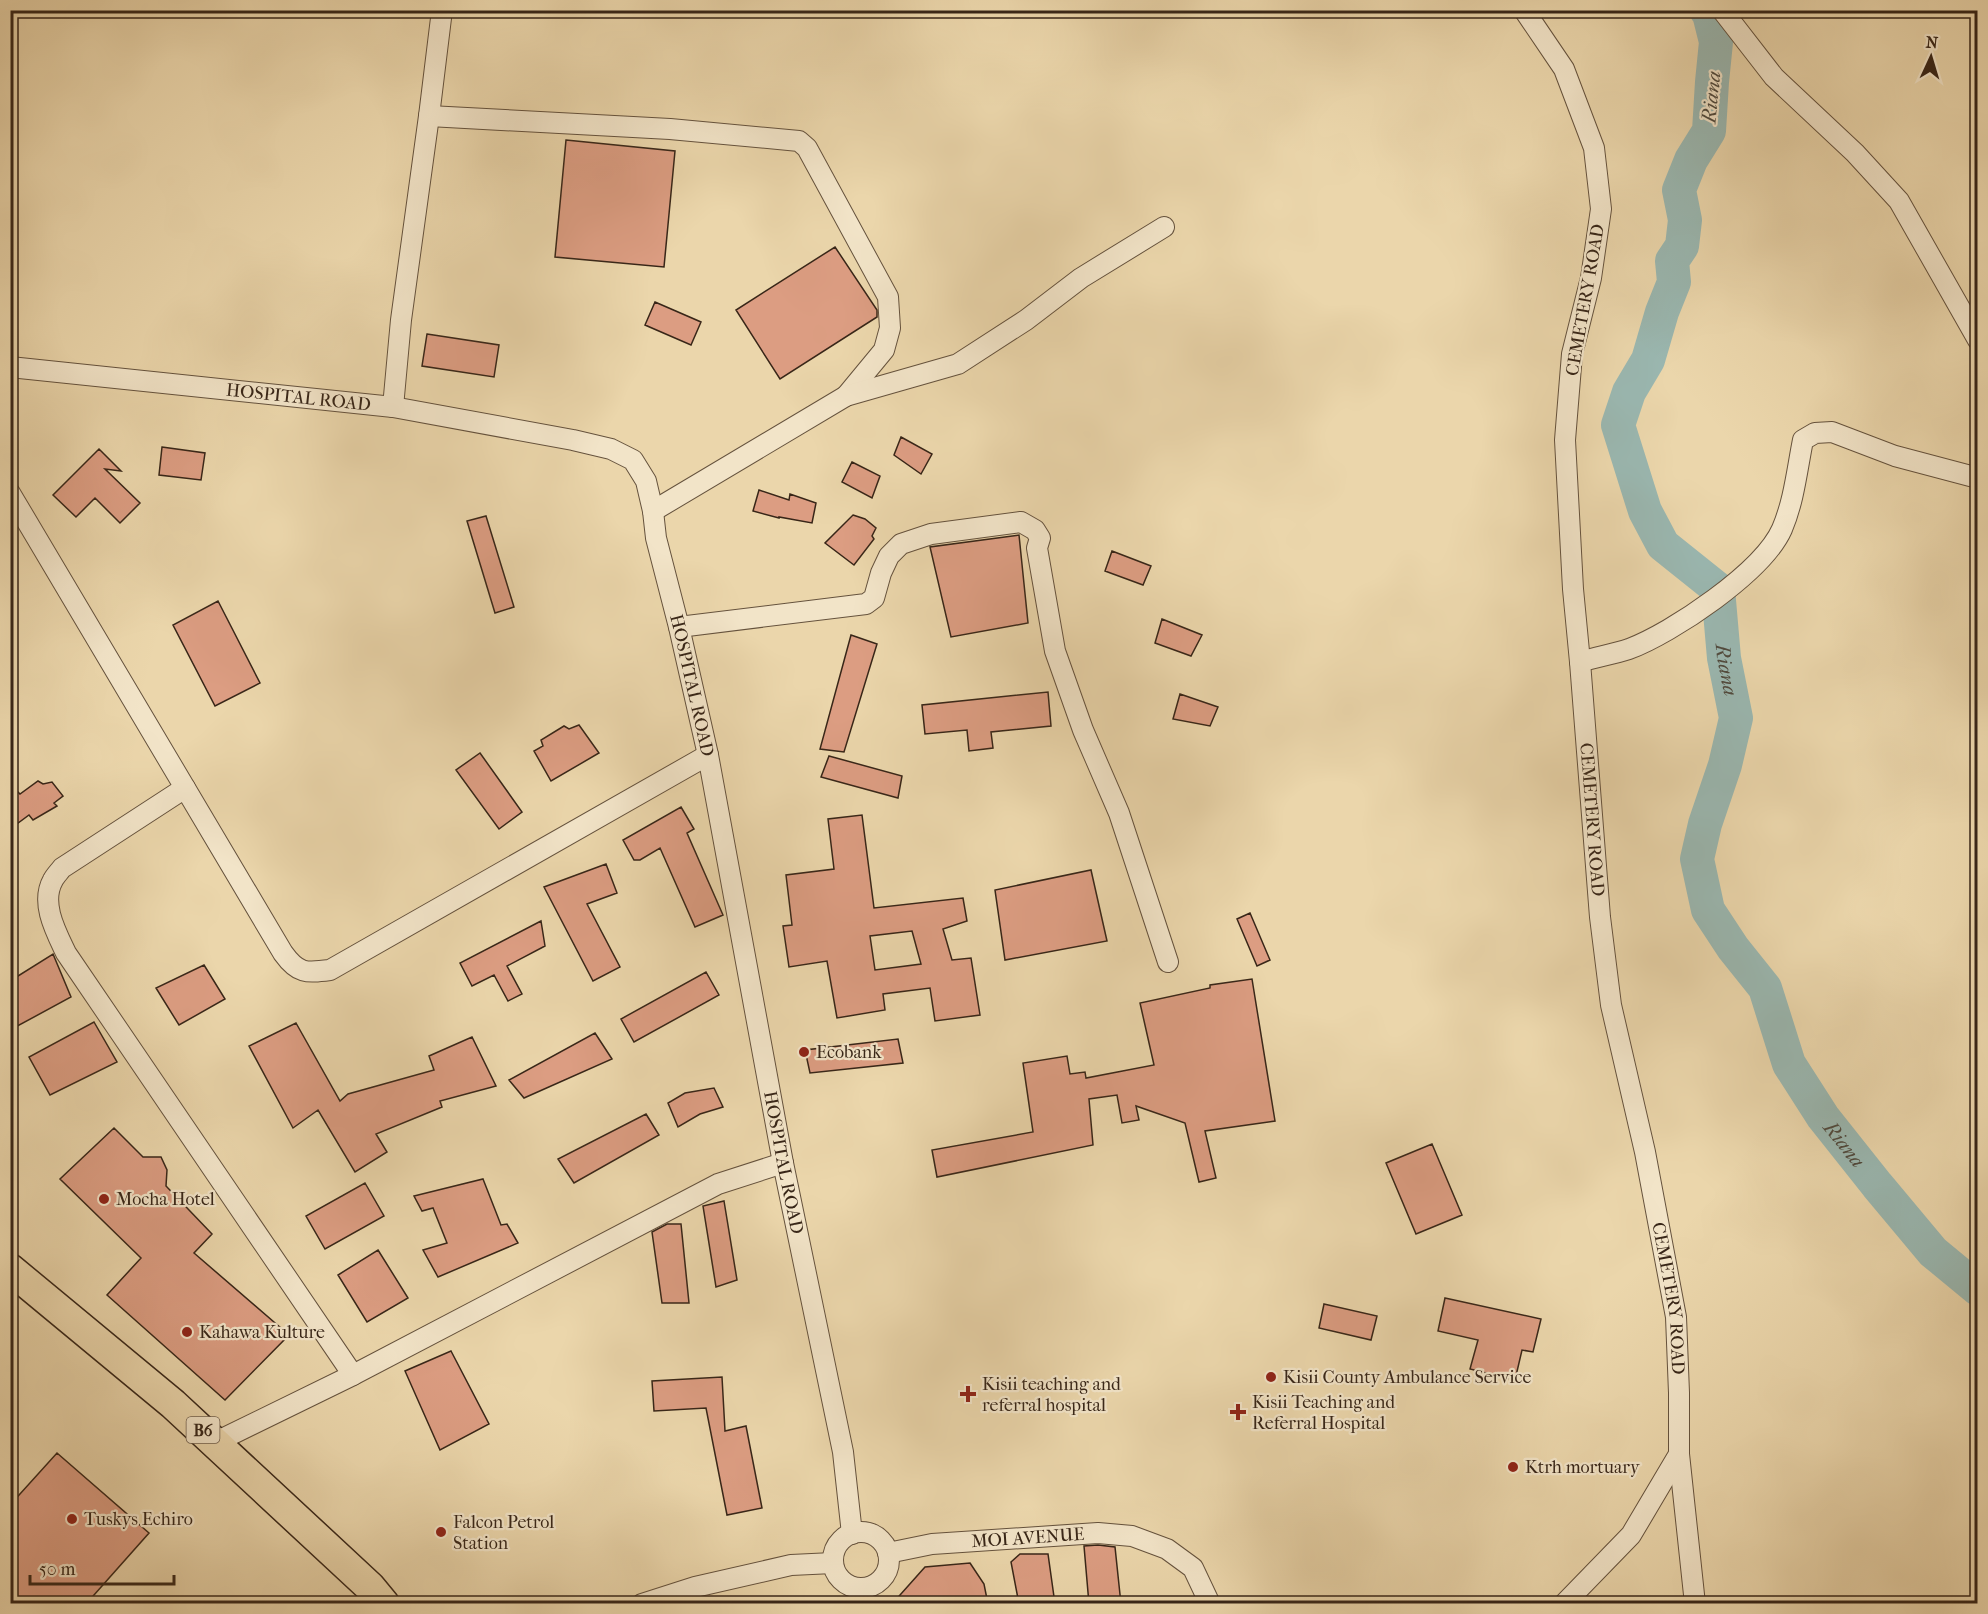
<svg xmlns="http://www.w3.org/2000/svg" width="1988" height="1614" viewBox="0 0 1988 1614" font-family="'IM FELL French Canon',serif">
  <style>
    .lines { fill: none; stroke-linecap: round; stroke-linejoin: round }
    .river { stroke: #9ab7b0; stroke-width: 34 }
    .building { fill: #dc9d82; stroke: #382618; stroke-width: 1.5; fill-rule: evenodd }
    .minor-casing { stroke: #65523d; stroke-width: 22 }
    .highway-casing { stroke: #382618; stroke-width: 33 }
    .minor { stroke: #f2e4c8; stroke-width: 20 }
    .highway { stroke: #ebd6ab; stroke-width: 30 }
    .poi-dot { fill: #8f2418; stroke: #f2e4c8; stroke-width: 2 }
    .labels { text-anchor: middle; stroke-width: 4.5; stroke-linejoin: round; paint-order: stroke }
    .shield { fill: #f2e4c8; stroke: #705f4d; stroke-width: 1.5 }
    .shield-label { font-size: 16px; font-weight: bold; fill: #382618 }
    .street-label { font-size: 18px; fill: #382618; stroke: #f2e4c8 }
    .poi-label { font-size: 18px; fill: #382618; stroke: #f2e4c8; text-anchor: start }
    .water-label { font-size: 20px; font-style: italic; fill: #504a3e; stroke: #f2e4c8 }
  </style>
  <rect width="100%" height="100%" fill="#ebd6ab"/>
  <filter id="stains"><feTurbulence type="fractalNoise" baseFrequency=".00333" numOctaves="4"/><feColorMatrix values="0 0 0 0 .2 0 0 0 0 .09 0 0 0 0 .02 0 0 0 .5 -.17"/></filter>
  <radialGradient id="worn" r=".72"><stop offset=".6" stop-color="#630" stop-opacity="0"/><stop offset="1" stop-color="#630" stop-opacity=".3"/></radialGradient>
  <g class="lines">
    <path class="river" id="s1" d="M 1706,10 L 1709,14 L 1716,42 L 1712,82 L 1709,131 L 1691,160 L 1679,190 L 1685,220 L 1682,246 L 1672,261 L 1674,282 L 1662,312 L 1648,360 L 1629,392 L 1618,425 L 1645,511 L 1663,545 L 1718,589 L 1724,658 L 1736,718 L 1725,765 L 1705,824 L 1697,859 L 1708,910 L 1733,948 L 1765,988 L 1789,1064 L 1823,1117 L 1877,1185 L 1933,1252 L 1978,1289"/>
  </g>
  <path class="building" d="M 566,140 L 675,151 L 664,267 L 555,257 Z
    M 835,247 L 877,310 L 877,317 L 780,379 L 736,310 Z
    M 655,302 L 701,322 L 691,345 L 645,325 Z
    M 427,334 L 499,345 L 494,377 L 422,366 Z
    M 901,437 L 932,454 L 921,474 L 894,455 Z
    M 162,447 L 205,453 L 201,480 L 159,475 Z
    M 99,449 L 121,471 L 105,469 L 140,503 L 120,523 L 95,498 L 76,517 L 53,495 Z
    M 852,462 L 880,476 L 872,498 L 842,482 Z
    M 759,490 L 789,500 L 790,494 L 816,503 L 812,523 L 779,517 L 779,518 L 753,511 Z
    M 853,515 L 865,519 L 876,528 L 872,536 L 874,539 L 854,565 L 825,543 Z
    M 486,516 L 514,607 L 495,613 L 467,521 Z
    M 1019,535 L 1028,623 L 951,637 L 930,547 Z
    M 1112,551 L 1151,566 L 1143,585 L 1105,571 Z
    M 218,601 L 260,683 L 215,706 L 173,625 Z
    M 1162,619 L 1202,635 L 1191,656 L 1155,643 Z
    M 851,635 L 877,644 L 844,752 L 820,749 Z
    M 1048,692 L 1051,726 L 991,732 L 993,748 L 969,751 L 967,730 L 925,734 L 922,705 Z
    M 1180,694 L 1218,707 L 1210,726 L 1173,719 Z
    M 579,725 L 599,753 L 551,781 L 534,751 L 543,746 L 541,740 L 564,726 L 569,729 Z
    M 480,753 L 522,812 L 499,829 L 456,770 Z
    M 829,756 L 902,776 L 898,798 L 821,777 Z
    M 38,781 L 43,784 L 52,782 L 63,796 L 54,803 L 57,806 L 33,820 L 29,815 L 10,829 L 10,784 L 20,794 Z
    M 681,807 L 694,829 L 687,833 L 723,915 L 695,927 L 660,848 L 640,860 L 634,860 L 623,840 Z
    M 862,815 L 874,908 L 963,898 L 967,921 L 943,929 L 952,960 L 971,958 L 980,1015 L 935,1021 L 930,988 L 883,994 L 885,1010 L 837,1018 L 827,961 L 789,967 L 783,926 L 792,925 L 786,875 L 834,869 L 828,819 ZM 912,931 L 921,964 L 875,970 L 870,936 Z
    M 606,864 L 617,893 L 587,904 L 620,967 L 593,981 L 544,887 Z
    M 1091,870 L 1107,941 L 1005,960 L 995,890 Z
    M 1250,913 L 1270,960 L 1257,966 L 1237,919 Z
    M 541,921 L 545,946 L 507,966 L 522,994 L 508,1001 L 494,975 L 472,986 L 460,963 Z
    M 53,954 L 71,997 L 10,1030 L 10,981 Z
    M 204,965 L 225,999 L 179,1025 L 156,988 Z
    M 706,972 L 719,995 L 634,1042 L 621,1019 Z
    M 1252,979 L 1275,1121 L 1205,1131 L 1216,1178 L 1199,1182 L 1185,1123 L 1136,1106 L 1139,1120 L 1122,1123 L 1117,1095 L 1089,1099 L 1093,1145 L 937,1177 L 932,1150 L 1033,1132 L 1023,1063 L 1067,1056 L 1070,1074 L 1085,1072 L 1086,1078 L 1154,1065 L 1140,1003 L 1210,988 L 1210,985 Z
    M 94,1022 L 117,1062 L 50,1095 L 29,1057 Z
    M 296,1023 L 340,1101 L 348,1094 L 434,1070 L 429,1056 L 472,1037 L 496,1086 L 440,1101 L 442,1107 L 376,1134 L 387,1152 L 355,1172 L 318,1110 L 293,1128 L 249,1046 Z
    M 595,1033 L 612,1059 L 524,1098 L 509,1080 Z
    M 898,1039 L 903,1063 L 810,1073 L 805,1050 Z
    M 714,1088 L 723,1107 L 700,1114 L 678,1127 L 668,1103 L 685,1093 Z
    M 646,1114 L 659,1135 L 574,1183 L 558,1159 Z
    M 114,1128 L 143,1157 L 161,1157 L 167,1170 L 166,1186 L 212,1234 L 194,1253 L 289,1335 L 225,1400 L 107,1295 L 141,1258 L 60,1179 Z
    M 1432,1144 L 1462,1215 L 1416,1234 L 1386,1163 Z
    M 483,1179 L 501,1225 L 507,1224 L 518,1243 L 438,1277 L 423,1250 L 447,1243 L 433,1208 L 422,1211 L 414,1196 Z
    M 365,1183 L 384,1216 L 325,1249 L 306,1216 Z
    M 724,1201 L 737,1280 L 716,1287 L 703,1206 Z
    M 667,1224 L 681,1224 L 689,1303 L 662,1303 L 652,1232 Z
    M 378,1250 L 408,1298 L 367,1322 L 338,1275 Z
    M 1445,1298 L 1541,1319 L 1533,1352 L 1522,1350 L 1515,1380 L 1470,1369 L 1478,1340 L 1438,1331 Z
    M 1324,1304 L 1377,1316 L 1371,1340 L 1319,1328 Z
    M 451,1351 L 489,1424 L 440,1450 L 405,1371 Z
    M 722,1377 L 725,1431 L 746,1426 L 762,1508 L 727,1515 L 706,1408 L 654,1411 L 652,1381 Z
    M 57,1453 L 149,1533 L 86,1604 L 10,1604 L 10,1505 Z
    M 1098,1545 L 1115,1547 L 1121,1604 L 1089,1604 L 1084,1546 Z
    M 1020,1554 L 1048,1554 L 1055,1604 L 1019,1604 L 1011,1562 Z
    M 970,1563 L 984,1584 L 988,1604 L 892,1604 L 925,1567 Z"/>
  <g class="lines">
    <defs>
      <g id="minor">
        <path id="s2" d="M 1524,10 L 1564,69 L 1594,148 L 1601,209 L 1591,278 L 1572,354 L 1565,440 L 1573,589 L 1580,662 L 1600,917 L 1611,1005 L 1645,1152 L 1676,1317 L 1679,1393 L 1679,1454 L 1695,1604"/>
        <path d="M 1722,10 L 1774,77 L 1855,153 L 1899,201 L 1978,340"/>
        <path d="M 429,116 L 670,129 L 799,141 L 807,148 L 888,297 L 890,328 L 884,350 L 846,396"/>
        <path id="s3" d="M 10,367 L 393,407 L 573,440 L 611,449 L 633,460 L 646,481 L 653,511 L 656,538 L 679,627 L 708,755 L 783,1163 L 843,1452 L 852,1534"/>
        <path d="M 393,407 L 401,320 L 429,116 L 442,10"/>
        <path d="M 10,493 L 283,953 C 298,974 306,973 330,970 L 708,755"/>
        <path d="M 653,511 L 846,396 L 958,364 L 1026,320 L 1081,278 L 1164,227"/>
        <path d="M 679,627 L 866,604 L 874,598 L 881,573 L 889,556 L 901,544 L 931,534 L 1021,522 L 1035,530 L 1040,538 L 1037,548 L 1055,651 L 1083,730 L 1119,813 L 1168,962"/>
        <path d="M 1580,662 C 1597,657 1613,654 1629,649 C 1672,633 1763,572 1782,529 C 1794,501 1797,470 1803,440 L 1815,433 L 1832,432 L 1895,456 L 1978,478"/>
        <path d="M 185,788 L 62,868 C 59,872 55,876 53,880 C 40,903 56,932 66,953 L 353,1375"/>
        <path d="M 216,1442 L 353,1375 L 718,1184 L 783,1163"/>
        <circle cx="861" cy="1560" r="28"/>
        <path id="s4" d="M 888,1553 L 932,1544 L 1098,1533 L 1132,1536 L 1167,1549 L 1193,1568 L 1210,1604"/>
        <path d="M 642,1604 L 695,1587 L 791,1565 L 833,1563"/>
        <path d="M 1564,1604 L 1631,1535 L 1679,1454"/>
      </g>
      <path id="highway" d="M 10,1269 L 173,1404 L 370,1587 L 384,1604"/>
    </defs>
    <use href="#minor" class="minor-casing"/>
    <use href="#highway" class="highway-casing"/>
    <use href="#minor" class="minor"/>
    <use href="#highway" class="highway"/>
  </g>
  <g class="poi-dot">
    <circle cx="804" cy="1052" r="6"/>
    <circle cx="104" cy="1199" r="6"/>
    <circle cx="187" cy="1332" r="6"/>
    <circle cx="1271" cy="1377" r="6"/>
    <path d="M965 1385h6v6h6v6h-6v6h-6v-6h-6v-6h6z"/>
    <path d="M1235 1403h6v6h6v6h-6v6h-6v-6h-6v-6h6z"/>
    <circle cx="1513" cy="1467" r="6"/>
    <circle cx="72" cy="1519" r="6"/>
    <circle cx="441" cy="1532" r="6"/>
  </g>
  <g class="labels">
    <rect class="shield" x="186.5" y="1417" width="33" height="26" rx="4.5"/>
    <g class="shield-label">
      <text x="203" y="1436">B6</text>
    </g>
    <g class="street-label">
      <text transform="translate(1585 300) rotate(-80)" y="6">CEMETERY ROAD</text>
      <text dy="6" stroke="none"><textPath href="#s3" startOffset="290">HOSPITAL ROAD</textPath></text>
      <text dy="6" stroke="none"><textPath href="#s3" startOffset="866">HOSPITAL ROAD</textPath></text>
      <text dy="6" stroke="none"><textPath href="#s2" startOffset="832">CEMETERY ROAD</textPath></text>
      <text dy="6" stroke="none"><textPath href="#s3" startOffset="1352">HOSPITAL ROAD</textPath></text>
      <text dy="6" stroke="none"><textPath href="#s2" startOffset="1318">CEMETERY ROAD</textPath></text>
      <text dy="6" stroke="none"><textPath href="#s4" startOffset="141">MOI AVENUE</textPath></text>
    </g>
    <g class="poi-label">
      <text x="816" y="1058">Ecobank</text>
      <text x="116" y="1205">Mocha Hotel</text>
      <text x="199" y="1338">Kahawa Kulture</text>
      <text x="1283" y="1383">Kisii County Ambulance Service</text>
      <text x="982" y="1390">Kisii teaching and<tspan x="982" dy="21">referral hospital</tspan></text>
      <text x="1252" y="1408">Kisii Teaching and<tspan x="1252" dy="21">Referral Hospital</tspan></text>
      <text x="1525" y="1473">Ktrh mortuary</text>
      <text x="84" y="1525">Tuskys Echiro</text>
      <text x="453" y="1528">Falcon Petrol<tspan x="453" dy="21">Station</tspan></text>
    </g>
    <g class="water-label">
      <text transform="translate(1711 97) rotate(-84)" y="7">Riana</text>
      <text dy="7" stroke="none"><textPath href="#s1" startOffset="720">Riana</textPath></text>
      <text dy="7" stroke="none"><textPath href="#s1" startOffset="1242">Riana</textPath></text>
    </g>
  </g>
  <rect width="1988" height="1614" fill="none" stroke="#ebd6ab" stroke-width="36"/>
  <rect x="12" y="12" width="1964" height="1590" fill="none" stroke="#382618" stroke-width="3"/>
  <rect x="18" y="18" width="1952" height="1578" fill="none" stroke="#382618" stroke-width="1.5"/>
  <g transform="translate(1931 57) rotate(4)" stroke="#f2e4c8" stroke-width="4.5" paint-order="stroke">
  <path d="M0-4.5L10 22L0 15L-10 22Z" fill="#382618"/>
  <text y="-9" font-size="16" font-weight="bold" text-anchor="middle" fill="#382618">N</text>
  </g>
  <path d="M30 1575v9h144v-9" fill="none" stroke="#382618" stroke-width="3"/>
  <text x="39" y="1575" font-size="18" fill="#382618" stroke="#f2e4c8" stroke-width="4.5" paint-order="stroke">50 m</text>
  <rect width="100%" height="100%" filter="url(#stains)"/>
  <rect width="100%" height="100%" fill="url(#worn)"/>
</svg>
